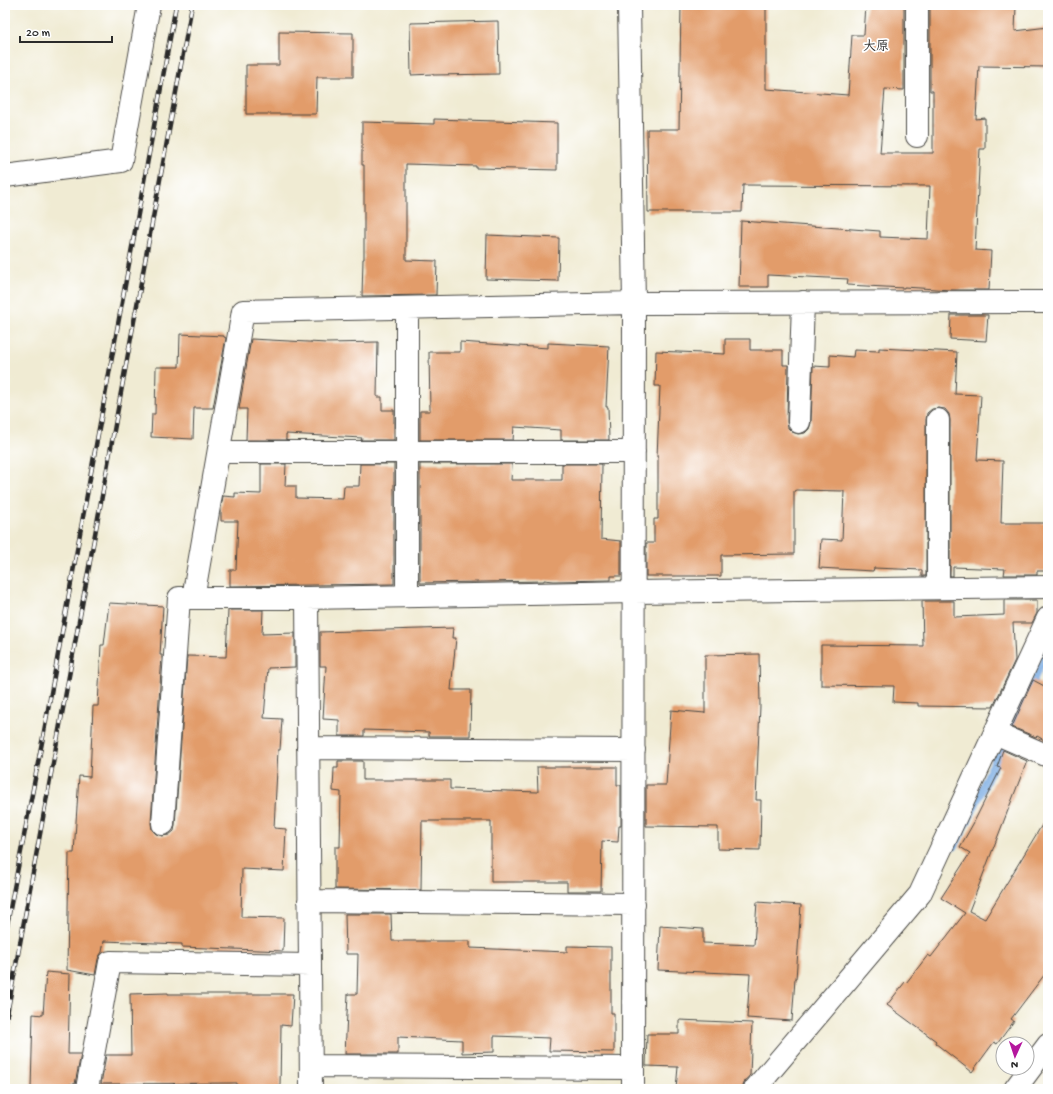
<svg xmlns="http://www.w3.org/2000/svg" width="1053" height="1094" viewBox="0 0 1053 1094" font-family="'Gochi Hand','Klee One',sans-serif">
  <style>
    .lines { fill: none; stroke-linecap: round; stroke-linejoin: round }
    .stream { stroke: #74a8e1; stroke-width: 9 }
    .building { fill: #e29c6b }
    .minor-casing { stroke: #494844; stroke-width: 24 }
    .tertiary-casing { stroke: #494844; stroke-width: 24 }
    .minor { stroke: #fff; stroke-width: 22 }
    .tertiary { stroke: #fff; stroke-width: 22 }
    .rail-casing { stroke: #2b2b2b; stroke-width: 4.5 }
    .rail { stroke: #fff; stroke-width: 3; stroke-dasharray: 9; stroke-linecap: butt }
    .labels { text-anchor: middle; stroke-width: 3.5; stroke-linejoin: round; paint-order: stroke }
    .neighbourhood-label { font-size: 13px; font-weight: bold; fill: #2b2b2b; stroke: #fff }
  </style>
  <rect width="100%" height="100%" fill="#fff"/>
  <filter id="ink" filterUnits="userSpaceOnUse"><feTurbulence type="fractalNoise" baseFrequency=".025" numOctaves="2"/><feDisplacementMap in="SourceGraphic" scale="8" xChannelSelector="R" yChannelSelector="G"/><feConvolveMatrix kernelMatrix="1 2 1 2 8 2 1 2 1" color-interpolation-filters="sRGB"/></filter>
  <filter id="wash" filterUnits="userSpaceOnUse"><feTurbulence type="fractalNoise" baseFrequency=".012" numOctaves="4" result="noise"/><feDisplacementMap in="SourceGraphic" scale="16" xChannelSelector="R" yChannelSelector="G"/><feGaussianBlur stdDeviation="0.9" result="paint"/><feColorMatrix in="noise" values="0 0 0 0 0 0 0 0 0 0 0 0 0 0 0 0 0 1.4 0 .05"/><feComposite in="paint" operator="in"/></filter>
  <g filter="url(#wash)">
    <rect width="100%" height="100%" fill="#f0ebd3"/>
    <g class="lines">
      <path class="stream" d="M 954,846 L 970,815 L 1048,647"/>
    </g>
    <g id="blocks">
      <path class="building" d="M 681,5 L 766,5 L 766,89 L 848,95 L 852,35 L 864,35 L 866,5 L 904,5 L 904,90 L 885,89 L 880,153 L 933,153 L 933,91 L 930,91 L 930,5 L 1016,6 L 1015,31 L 1048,27 L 1048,67 L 979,66 L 976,119 L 985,118 L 985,149 L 980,149 L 975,250 L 991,251 L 989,290 L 951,290 L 904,287 L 904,288 L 847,285 L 848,279 L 768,275 L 768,287 L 739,287 L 741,221 L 880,231 L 880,237 L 928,239 L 930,186 L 743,185 L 742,212 L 648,212 L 647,129 L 679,129 Z
        M 498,21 L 499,74 L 433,75 L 433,74 L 411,75 L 410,23 Z
        M 279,32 L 353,33 L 353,77 L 317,77 L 316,114 L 246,114 L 246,65 L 279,65 Z
        M 434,119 L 557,123 L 557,170 L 476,168 L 476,166 L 406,164 L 406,260 L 437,261 L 436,295 L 362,296 L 363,259 L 364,259 L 364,165 L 362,165 L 362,122 L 434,124 Z
        M 487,235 L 559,238 L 558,281 L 486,279 Z
        M 951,315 L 988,315 L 986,341 L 950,339 Z
        M 180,334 L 224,336 L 224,337 L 226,338 L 213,408 L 194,408 L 193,439 L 151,437 L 152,414 L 155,414 L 156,367 L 179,367 Z
        M 251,339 L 327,343 L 378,342 L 377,397 L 382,397 L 382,410 L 394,410 L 394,440 L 361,440 L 362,438 L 286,434 L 286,440 L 246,440 L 247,409 L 239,409 Z
        M 725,339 L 750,339 L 750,350 L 783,350 L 783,365 L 788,365 L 787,422 L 788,428 L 792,432 L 798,434 L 805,433 L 809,429 L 811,423 L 813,366 L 830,367 L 830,355 L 853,357 L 854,350 L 879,351 L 879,348 L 957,352 L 955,394 L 981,395 L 977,460 L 1003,461 L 1001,523 L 1048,523 L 1048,571 L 1037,571 L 1037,575 L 1004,575 L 1005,569 L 953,567 L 953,576 L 950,576 L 950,420 L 949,414 L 945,409 L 938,408 L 932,409 L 927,413 L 926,420 L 926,576 L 922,576 L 922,570 L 874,568 L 873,571 L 819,568 L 821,539 L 842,540 L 844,491 L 796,490 L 794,491 L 794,554 L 721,555 L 721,576 L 646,576 L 646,543 L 654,543 L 654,519 L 658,519 L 658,457 L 657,457 L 660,386 L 655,386 L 656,351 L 725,354 Z
        M 460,342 L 548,348 L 548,343 L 609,346 L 606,407 L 608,407 L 609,440 L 561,440 L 561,430 L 514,427 L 513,440 L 420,440 L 420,411 L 430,411 L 429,352 L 460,352 Z
        M 261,464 L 286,464 L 285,486 L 296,486 L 296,498 L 343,499 L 344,486 L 359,486 L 360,464 L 394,464 L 394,584 L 230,586 L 230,570 L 236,570 L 238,521 L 221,521 L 221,508 L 223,496 L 235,497 L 235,493 L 261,494 Z
        M 420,464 L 512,464 L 511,480 L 562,480 L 562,464 L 602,464 L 601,539 L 621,541 L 621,576 L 611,576 L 611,580 L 554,581 L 544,580 L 544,581 L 420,583 Z
        M 1004,600 L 1037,600 L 1037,613 L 1032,623 L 1013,623 L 1015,660 L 993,707 L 918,706 L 918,703 L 893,702 L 894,686 L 821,685 L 821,645 L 923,646 L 922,601 L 954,601 L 954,617 L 1004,615 Z
        M 109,603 L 163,606 L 160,655 L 162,655 L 151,823 L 152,830 L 156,834 L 162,836 L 169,835 L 174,831 L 175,825 L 187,656 L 226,657 L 228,610 L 263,610 L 262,634 L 295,633 L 295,667 L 268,668 L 264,718 L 282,719 L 280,750 L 278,750 L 274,828 L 286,829 L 284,871 L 242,869 L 241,917 L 284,918 L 283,951 L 182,947 L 182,944 L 104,941 L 102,952 L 100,955 L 98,959 L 95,975 L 67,970 L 69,853 L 74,853 L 79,776 L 90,777 L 93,706 L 98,706 L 101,645 L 104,645 Z
        M 453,628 L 452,638 L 456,638 L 451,690 L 471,690 L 470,736 L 429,736 L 429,732 L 364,730 L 364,736 L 339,736 L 339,720 L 323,719 L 326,666 L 320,666 L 320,632 Z
        M 759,654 L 760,706 L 756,800 L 761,800 L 760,850 L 718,849 L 718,827 L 646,826 L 646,785 L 666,785 L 671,710 L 705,713 L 705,655 Z
        M 1033,680 L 1048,688 L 1048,742 L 1037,736 L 1036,737 L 1012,727 Z
        M 1003,750 L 1027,761 L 969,911 L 985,919 L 1048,815 L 1048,970 L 1011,1019 L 1014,1021 L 997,1044 L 994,1042 L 972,1072 L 935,1043 L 936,1041 L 887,1005 L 905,982 L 906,983 L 928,955 L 931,957 L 965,913 L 941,898 L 970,853 L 960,847 L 973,824 L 1001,768 L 997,767 Z
        M 338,761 L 363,761 L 363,780 L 450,780 L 450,789 L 538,792 L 537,767 L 617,767 L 617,785 L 621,785 L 621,826 L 619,826 L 618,842 L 602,841 L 601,891 L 567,891 L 567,882 L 491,882 L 491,821 L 422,821 L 421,890 L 335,889 L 335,847 L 340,847 L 341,792 L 333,791 L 334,768 L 338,768 Z
        M 757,902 L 801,905 L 796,979 L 795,979 L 792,1021 L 747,1018 L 750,974 L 658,970 L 660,926 L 703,929 L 703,943 L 754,945 Z
        M 345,914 L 391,914 L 392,941 L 470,941 L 470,948 L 567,952 L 567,946 L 611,947 L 611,1013 L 614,1013 L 614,1052 L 549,1051 L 550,1038 L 494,1036 L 494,1052 L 462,1053 L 462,1040 L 398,1037 L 398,1054 L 345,1054 L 348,994 L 357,994 L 358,954 L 346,954 Z
        M 46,972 L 70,974 L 68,1054 L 81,1054 L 75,1084 L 70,1084 L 69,1089 L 31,1089 L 33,1014 L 43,1015 Z
        M 168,993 L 168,994 L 293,994 L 291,1026 L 281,1025 L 280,1088 L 237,1087 L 237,1083 L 101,1084 L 106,1055 L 131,1055 L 130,994 Z
        M 679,1020 L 752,1023 L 750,1075 L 745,1081 L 743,1086 L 743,1089 L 676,1089 L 678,1067 L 646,1066 L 647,1034 L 679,1034 Z"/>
    </g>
  </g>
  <g filter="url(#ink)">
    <use href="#blocks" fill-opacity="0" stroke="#494844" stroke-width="1"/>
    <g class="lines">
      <defs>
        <path id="minor" d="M 629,5 L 634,303 L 633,1089
          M 917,5 L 917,136
          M 5,176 L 121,161 L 149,5
          M 1048,302 L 634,303 L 243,311 L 193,598 L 307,598 L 634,592 L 1048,587
          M 799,422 L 803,302
          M 219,452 L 634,452
          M 938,588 L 938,420
          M 407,596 L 407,308
          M 307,598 L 311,1089
          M 995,733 L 1048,756
          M 308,748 L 634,750
          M 163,824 L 179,598 L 193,598
          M 309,901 L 634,904
          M 311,1066 L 633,1068
          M 87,1089 L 110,962 L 310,965
          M 755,1089 L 920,894 L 1048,618"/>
        <path id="tertiary" d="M 1015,1089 L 1048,1045"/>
      </defs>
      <use href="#minor" class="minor-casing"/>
      <use href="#tertiary" class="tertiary-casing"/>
      <use href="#minor" class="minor"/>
      <use href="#tertiary" class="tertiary"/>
      <defs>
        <path id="rail" d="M 5,935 L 43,737 L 176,5
          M 5,1025 L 192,5"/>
      </defs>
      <use href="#rail" class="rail-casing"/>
      <use href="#rail" class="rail"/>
    </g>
  </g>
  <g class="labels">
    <g class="neighbourhood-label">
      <text x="876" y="50">大原</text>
    </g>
  </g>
  <rect width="1053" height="1094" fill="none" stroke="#fff" stroke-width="20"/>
  <g transform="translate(1015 1056) rotate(183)"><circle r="19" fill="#ffffff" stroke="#aaaaaa"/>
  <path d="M0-3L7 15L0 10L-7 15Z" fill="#b5179e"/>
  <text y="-6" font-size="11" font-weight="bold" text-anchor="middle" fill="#2b2b2b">N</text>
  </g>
  <path d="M20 36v6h92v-6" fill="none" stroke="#2b2b2b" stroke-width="2"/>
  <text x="26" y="36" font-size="12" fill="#2b2b2b" stroke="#ffffff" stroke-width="3" paint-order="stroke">20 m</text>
</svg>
